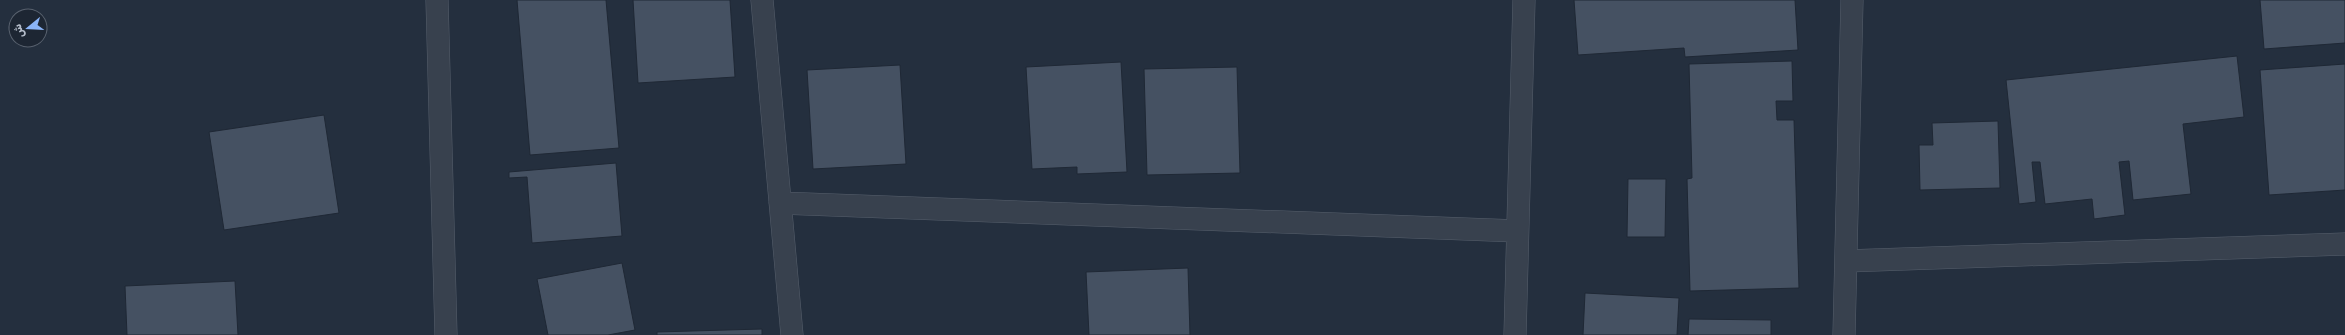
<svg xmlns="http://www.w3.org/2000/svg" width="2345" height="335" viewBox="0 0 2345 335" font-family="Rubik,Vazirmatn,sans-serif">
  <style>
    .building { fill: #455162; stroke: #1f2835 }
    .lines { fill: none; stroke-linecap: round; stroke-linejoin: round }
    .minor-casing { stroke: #565f6c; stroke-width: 23 }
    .minor { stroke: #38414e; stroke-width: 22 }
  </style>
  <rect width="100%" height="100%" fill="#242f3e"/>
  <path class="building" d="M 517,0 L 606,0 L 619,148 L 530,155 Z
    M 633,0 L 730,0 L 735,77 L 638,83 Z
    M 1574,0 L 1795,0 L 1798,50 L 1685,57 L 1684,48 L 1578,55 Z
    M 2260,0 L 2345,0 L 2345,43 L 2264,49 Z
    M 2237,56 L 2244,117 L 2183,124 L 2191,194 L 2133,200 L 2129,161 L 2119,162 L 2125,215 L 2094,219 L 2092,199 L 2045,204 L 2040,162 L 2032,162 L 2036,202 L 2019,204 L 2006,80 Z
    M 1792,61 L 1793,101 L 1776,101 L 1777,120 L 1794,120 L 1799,288 L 1690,291 L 1687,179 L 1692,178 L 1689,64 Z
    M 1121,62 L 1127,172 L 1077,174 L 1077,167 L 1032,169 L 1026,67 Z
    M 2345,64 L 2345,190 L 2269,195 L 2260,70 Z
    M 900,65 L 906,164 L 813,169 L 807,70 Z
    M 1237,67 L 1240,173 L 1147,175 L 1144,69 Z
    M 324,115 L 339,213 L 224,230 L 209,132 Z
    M 1998,121 L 2000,188 L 1920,190 L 1919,145 L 1933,145 L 1932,123 Z
    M 616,163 L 622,236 L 532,243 L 527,177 L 509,178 L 509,172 Z
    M 1628,179 L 1666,179 L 1665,237 L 1627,237 Z
    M 622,263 L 635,330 L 608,335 L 548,335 L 537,279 Z
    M 1188,268 L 1190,335 L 1089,335 L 1086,272 Z
    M 235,281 L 238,335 L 127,335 L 125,286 Z
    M 1585,293 L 1679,298 L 1677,335 L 1583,335 Z
    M 1689,319 L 1771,320 L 1771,335 L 1688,335 Z
    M 762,329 L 762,335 L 657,335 L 657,332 Z"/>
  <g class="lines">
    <defs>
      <path id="minor" d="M 437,0 L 446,335
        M 762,0 L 792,335
        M 780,203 L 1517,231
        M 1846,261 L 2345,244
        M 1515,335 L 1524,0
        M 1844,335 L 1852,0"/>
    </defs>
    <use href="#minor" class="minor-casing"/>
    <use href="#minor" class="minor"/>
  </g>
  <g transform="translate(28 28) rotate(252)"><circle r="19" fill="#1d2633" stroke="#59626f"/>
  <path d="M0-3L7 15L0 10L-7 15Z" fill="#8ab4f8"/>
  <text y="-6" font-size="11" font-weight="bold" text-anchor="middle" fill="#b4bcc9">ش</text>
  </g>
</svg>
